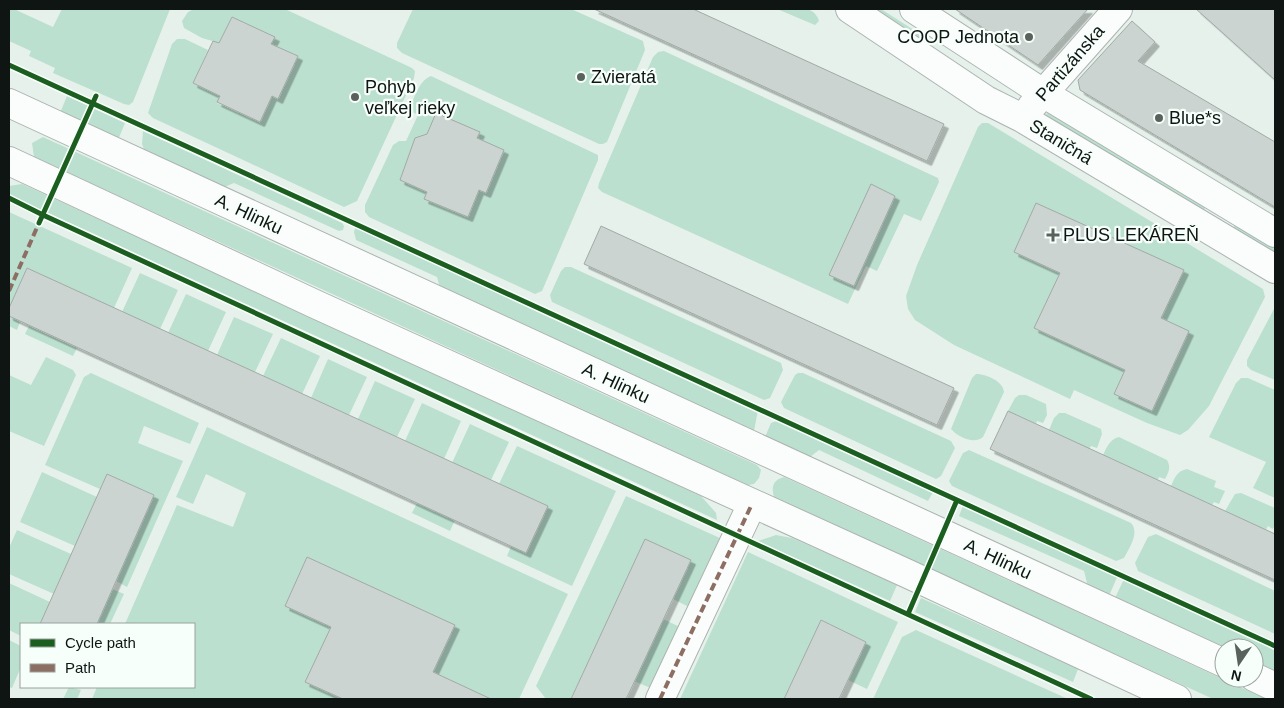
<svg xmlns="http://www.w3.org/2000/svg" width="1284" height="708" viewBox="0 0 1284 708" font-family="Arial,sans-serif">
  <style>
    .green { fill: #bbe0cf }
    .building { fill: #cbd4d0; stroke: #a2aaa6; filter: url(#shadow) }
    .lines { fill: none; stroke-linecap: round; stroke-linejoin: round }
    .minor-casing { stroke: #acb4b0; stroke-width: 30 }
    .minor { stroke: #fbfdfc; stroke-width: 28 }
    .quiet { stroke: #8d6e63; stroke-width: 4; stroke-dasharray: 8 4; stroke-linecap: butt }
    .cycleway-casing { stroke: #f7fffb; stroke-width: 8 }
    .cycleway { stroke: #1b5e20; stroke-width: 5 }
    .poi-dot { fill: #5a625e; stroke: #f7fffb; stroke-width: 2 }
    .labels { text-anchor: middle; stroke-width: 4.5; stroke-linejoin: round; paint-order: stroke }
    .poi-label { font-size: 18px; fill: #0e1512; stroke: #f7fffb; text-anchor: start }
    .street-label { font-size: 18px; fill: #0e1512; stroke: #f7fffb }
  </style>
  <defs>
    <filter id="shadow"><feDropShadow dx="4.5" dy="4.5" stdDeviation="0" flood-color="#0004"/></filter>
  </defs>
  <rect width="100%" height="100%" fill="#e6f1eb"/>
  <path class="green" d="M 9,9 L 14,9 L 53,27 L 62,9 L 170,9 L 133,102 L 129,105 L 124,104 L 53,73 L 55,68 L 29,56 L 31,51 L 9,41 Z
    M 194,9 L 281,9 L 287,10 L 412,68 L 415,71 L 414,78 L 357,201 L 344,207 L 153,118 L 148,113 L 172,44 L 177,39 L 185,39 L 208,50 L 193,83 L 220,96 L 217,103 L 260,122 L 272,96 L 278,98 L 298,56 L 271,44 L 274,37 L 232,17 L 219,43 L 202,38 L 184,28 L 182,21 L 188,12 Z
    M 413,9 L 571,9 L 643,41 L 645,50 L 607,142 L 603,144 L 599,144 L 402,53 L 397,48 L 397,43 Z
    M 777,9 C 792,9 814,3 819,21 L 815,25 Z
    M 873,9 L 881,9 L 920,34 L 921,37 L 918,38 Z
    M 664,51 L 938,178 L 939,182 L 921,221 L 904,214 L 877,271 L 866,266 L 848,304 L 602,192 L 598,188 L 599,183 L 653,57 L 658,52 Z
    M 431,76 L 598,155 L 598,160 L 542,291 L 535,294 L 369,217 L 365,212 L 365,205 L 393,145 L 399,141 L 406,141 L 418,115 L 409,110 C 414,99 419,80 431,76 Z
    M 67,96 L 125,123 L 118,140 L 60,113 Z
    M 1049,112 L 1204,206 L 1205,209 L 1202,210 L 1047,117 L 1046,114 Z
    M 982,123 L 988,123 L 1263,289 L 1265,297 L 1209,406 L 1188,430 L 1180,435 L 1147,423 L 1074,390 L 1070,399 L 954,345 L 915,320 L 908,309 L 906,296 L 917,265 L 978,127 Z
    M 143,131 L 342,223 L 344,226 L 343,230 L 339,231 L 234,183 L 220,189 L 145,152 L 142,144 Z
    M 43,137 L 757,465 L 761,470 L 759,478 L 754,484 L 748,485 L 34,157 L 32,143 Z
    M 22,184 L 701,496 L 716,513 L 717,520 L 9,195 L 9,186 Z
    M 9,212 L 132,268 L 114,308 L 27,268 L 9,308 Z
    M 1235,225 L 1275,249 L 1275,255 L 1233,229 Z
    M 358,227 L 758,410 L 754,431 L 441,292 L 437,277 L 356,240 L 354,232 L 355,228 Z
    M 565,267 L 571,267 L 781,363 L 783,370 L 770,398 L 764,400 L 552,302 L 550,295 L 561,271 Z
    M 140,273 L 178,290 L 160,329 L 122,312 Z
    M 186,294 L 226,312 L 208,351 L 168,333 Z
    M 1275,307 L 1275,380 L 1251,370 L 1247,366 L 1247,360 Z
    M 9,316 L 20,322 L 17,330 L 9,326 Z
    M 234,317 L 273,334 L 255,372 L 217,355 Z
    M 29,326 L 77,348 L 73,356 L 25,334 Z
    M 281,338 L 320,356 L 302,394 L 263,376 Z
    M 46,357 L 73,370 L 76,375 L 44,446 L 9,431 L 9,375 L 31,385 Z
    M 328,359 L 367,377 L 349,415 L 311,398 Z
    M 91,373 L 199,423 L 190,444 L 144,426 L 138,443 L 183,461 L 127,587 L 116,581 L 154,495 L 107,474 L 100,489 L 45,465 L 84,377 Z
    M 798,373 L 803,373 L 951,441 L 955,448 L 941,476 L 936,479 L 784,408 L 781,402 L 795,375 Z
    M 976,374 C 986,374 1003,381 1004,392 L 983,437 C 974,445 958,437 951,429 L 972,378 Z
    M 1241,378 L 1248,378 L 1275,390 L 1275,498 L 1253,488 L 1266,462 L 1209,437 L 1236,383 Z
    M 375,381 L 415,399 L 397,437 L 358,419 Z
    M 1019,395 L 1026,395 L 1046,404 L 1047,415 L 1043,423 L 1037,421 L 1036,424 L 1008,411 L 1015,398 Z
    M 422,403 L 461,421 L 444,459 L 405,441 Z
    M 1059,413 L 1065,413 L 1101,429 L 1102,434 L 1097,448 L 1091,446 L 1089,449 L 1049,430 L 1054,418 Z
    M 779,420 L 933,492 L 928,501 L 819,450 L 810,457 L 765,437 L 771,423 Z
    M 470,424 L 509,442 L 491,480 L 452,463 Z
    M 207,427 L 568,594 L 519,699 L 92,699 L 97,687 L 194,687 L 194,624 L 125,624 L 177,505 L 233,527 L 246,493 L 206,474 L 193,504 L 176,497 Z
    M 1119,437 L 1167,460 C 1171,467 1169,472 1165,479 L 1159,477 L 1158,480 L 1103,455 C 1107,447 1110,439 1119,437 Z
    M 517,446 L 616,491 L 572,586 L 507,556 L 511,546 L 526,553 L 547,506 L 499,484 Z
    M 969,450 L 1131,523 C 1140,533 1129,548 1124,558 L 1116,561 L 952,486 L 949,481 L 963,453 Z
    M 1187,469 L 1216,481 L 1214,487 L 1225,491 L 1219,504 L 1214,502 L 1212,505 L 1171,486 C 1175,477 1177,471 1187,469 Z
    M 42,472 L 97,497 L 75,546 L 20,522 Z
    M 784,477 L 1266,699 L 1213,699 L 774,497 C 771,487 773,480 784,477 Z
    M 1241,493 L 1275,508 L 1275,524 L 1273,529 L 1268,526 L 1266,530 L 1225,511 L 1235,494 Z
    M 626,496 L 720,538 L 719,545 L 691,608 L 673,599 L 645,540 L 571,699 L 546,699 L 536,686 Z
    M 417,503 L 455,520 L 450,531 L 412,513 Z
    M 963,506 L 1118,575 L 1109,596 L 1088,587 L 1084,571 L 959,516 Z
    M 17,530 L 71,554 L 54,594 L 9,574 L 9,548 Z
    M 1156,534 L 1275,591 L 1275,634 L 1138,571 L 1135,563 L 1148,537 Z
    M 776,535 L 792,538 L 897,585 L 890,601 L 758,541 Z
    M 748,552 L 898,622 L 867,689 L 848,680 L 866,642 L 821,620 L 784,699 L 680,699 Z
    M 1124,579 L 1275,648 L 1274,671 L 1254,661 L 1254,648 L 1225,648 L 1115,598 Z
    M 9,583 L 50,602 L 40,624 L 21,624 L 21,636 L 9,630 Z
    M 112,589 L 124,594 L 110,624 L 97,624 Z
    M 921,598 L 1078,669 L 1073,682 L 915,612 Z
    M 663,619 L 682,628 L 653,689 L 634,681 Z
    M 916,630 L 1068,699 L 873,699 L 902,637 Z
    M 9,640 L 21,646 L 21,667 L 12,688 L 9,687 Z
    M 69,687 L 81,690 L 77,699 L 63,699 Z"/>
  <path class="building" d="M 594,9 L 693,9 L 944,124 L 927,161 Z
    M 955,9 L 1088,9 L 1038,65 Z
    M 1196,9 L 1275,9 L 1275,80 L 1214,25 Z
    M 232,17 L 275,37 L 271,44 L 298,56 L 278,99 L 272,96 L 260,122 L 217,102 L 220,96 L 193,83 L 213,41 L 219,43 Z
    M 1132,21 L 1155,42 L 1138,61 L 1275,142 L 1275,207 L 1080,90 L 1078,80 Z
    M 436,113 L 480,132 L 477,138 L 504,150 L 486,193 L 479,190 L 468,217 L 424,199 L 427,192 L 400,180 L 415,138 L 427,134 Z
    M 871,184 L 895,196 L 854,286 L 829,275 Z
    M 1036,203 L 1184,270 L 1161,318 L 1189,331 L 1152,411 L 1114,394 L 1125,370 L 1034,328 L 1060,273 L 1014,252 Z
    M 601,226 L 954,388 L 937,425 L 584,264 Z
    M 27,268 L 548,506 L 526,553 L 9,316 L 9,308 Z
    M 1008,411 L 1275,534 L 1275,580 L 990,449 Z
    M 107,474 L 154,495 L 97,624 L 40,624 Z
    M 645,539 L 691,560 L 630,691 L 626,699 L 571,699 Z
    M 307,557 L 455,625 L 433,672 L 491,699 L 343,699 L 305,682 L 331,627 L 285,606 Z
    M 821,620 L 866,642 L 839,699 L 784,699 Z"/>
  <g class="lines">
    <defs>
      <path id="minor" d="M 850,9 L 986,100 L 1022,118 L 1275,269
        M 914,9 L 1043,93 L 1275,233
        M 9,103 L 1224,663
        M 1032,106 L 1118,9
        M 9,161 L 315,304 L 906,573 L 1177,699
        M 1254,677 L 1275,687
        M 660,699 L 752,504"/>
    </defs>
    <use href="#minor" class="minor-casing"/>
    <use href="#minor" class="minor"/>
    <path class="quiet" d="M 9,291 L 39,223
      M 660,699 L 752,504"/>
    <defs>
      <path id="cycleway" d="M 9,65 L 1275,646
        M 9,198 L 43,215 L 1091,699
        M 39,223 L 96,96
        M 908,614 L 957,500"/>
    </defs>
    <use href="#cycleway" class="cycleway-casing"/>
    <use href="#cycleway" class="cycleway"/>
  </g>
  <g class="poi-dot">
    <circle cx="1029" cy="37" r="5"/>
    <circle cx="581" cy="77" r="5"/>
    <circle cx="355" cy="97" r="5"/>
    <circle cx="1159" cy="118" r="5"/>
    <path d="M1050.5 227.5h5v5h5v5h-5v5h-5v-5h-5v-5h5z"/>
  </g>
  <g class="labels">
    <g class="poi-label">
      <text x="1019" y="43" text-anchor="end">COOP Jednota</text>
      <text x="591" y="83">Zvieratá</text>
      <text x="365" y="93">Pohyb<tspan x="365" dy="21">veľkej rieky</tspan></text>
      <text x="1169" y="124">Blue*s</text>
      <text x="1063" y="241">PLUS LEKÁREŇ</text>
    </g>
    <g class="street-label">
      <text transform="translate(1070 63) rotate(-49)" y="6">Partizánska</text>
      <text transform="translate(1061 142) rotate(31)" y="6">Staničná</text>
      <text transform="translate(249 214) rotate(25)" y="6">A. Hlinku</text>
      <text transform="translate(616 383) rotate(25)" y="6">A. Hlinku</text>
      <text transform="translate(998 559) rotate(25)" y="6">A. Hlinku</text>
    </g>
  </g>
  <rect width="1284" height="708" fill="none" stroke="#0e1512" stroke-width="20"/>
  <rect x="20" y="623" width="175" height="65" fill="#f7fffb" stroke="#9aa19e"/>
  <rect x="30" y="639" width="25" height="8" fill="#1b5e20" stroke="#9aa19e"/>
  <text x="65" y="648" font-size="15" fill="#0e1512">Cycle path</text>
  <rect x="30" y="664" width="25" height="8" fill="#8d6e63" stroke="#9aa19e"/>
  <text x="65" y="673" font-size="15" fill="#0e1512">Path</text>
  <g transform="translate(1239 663) rotate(193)"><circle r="24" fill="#f7fffb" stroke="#9aa19e"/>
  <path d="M0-4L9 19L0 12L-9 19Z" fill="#5a625e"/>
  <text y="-8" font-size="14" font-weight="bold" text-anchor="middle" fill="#0e1512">N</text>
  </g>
</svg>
